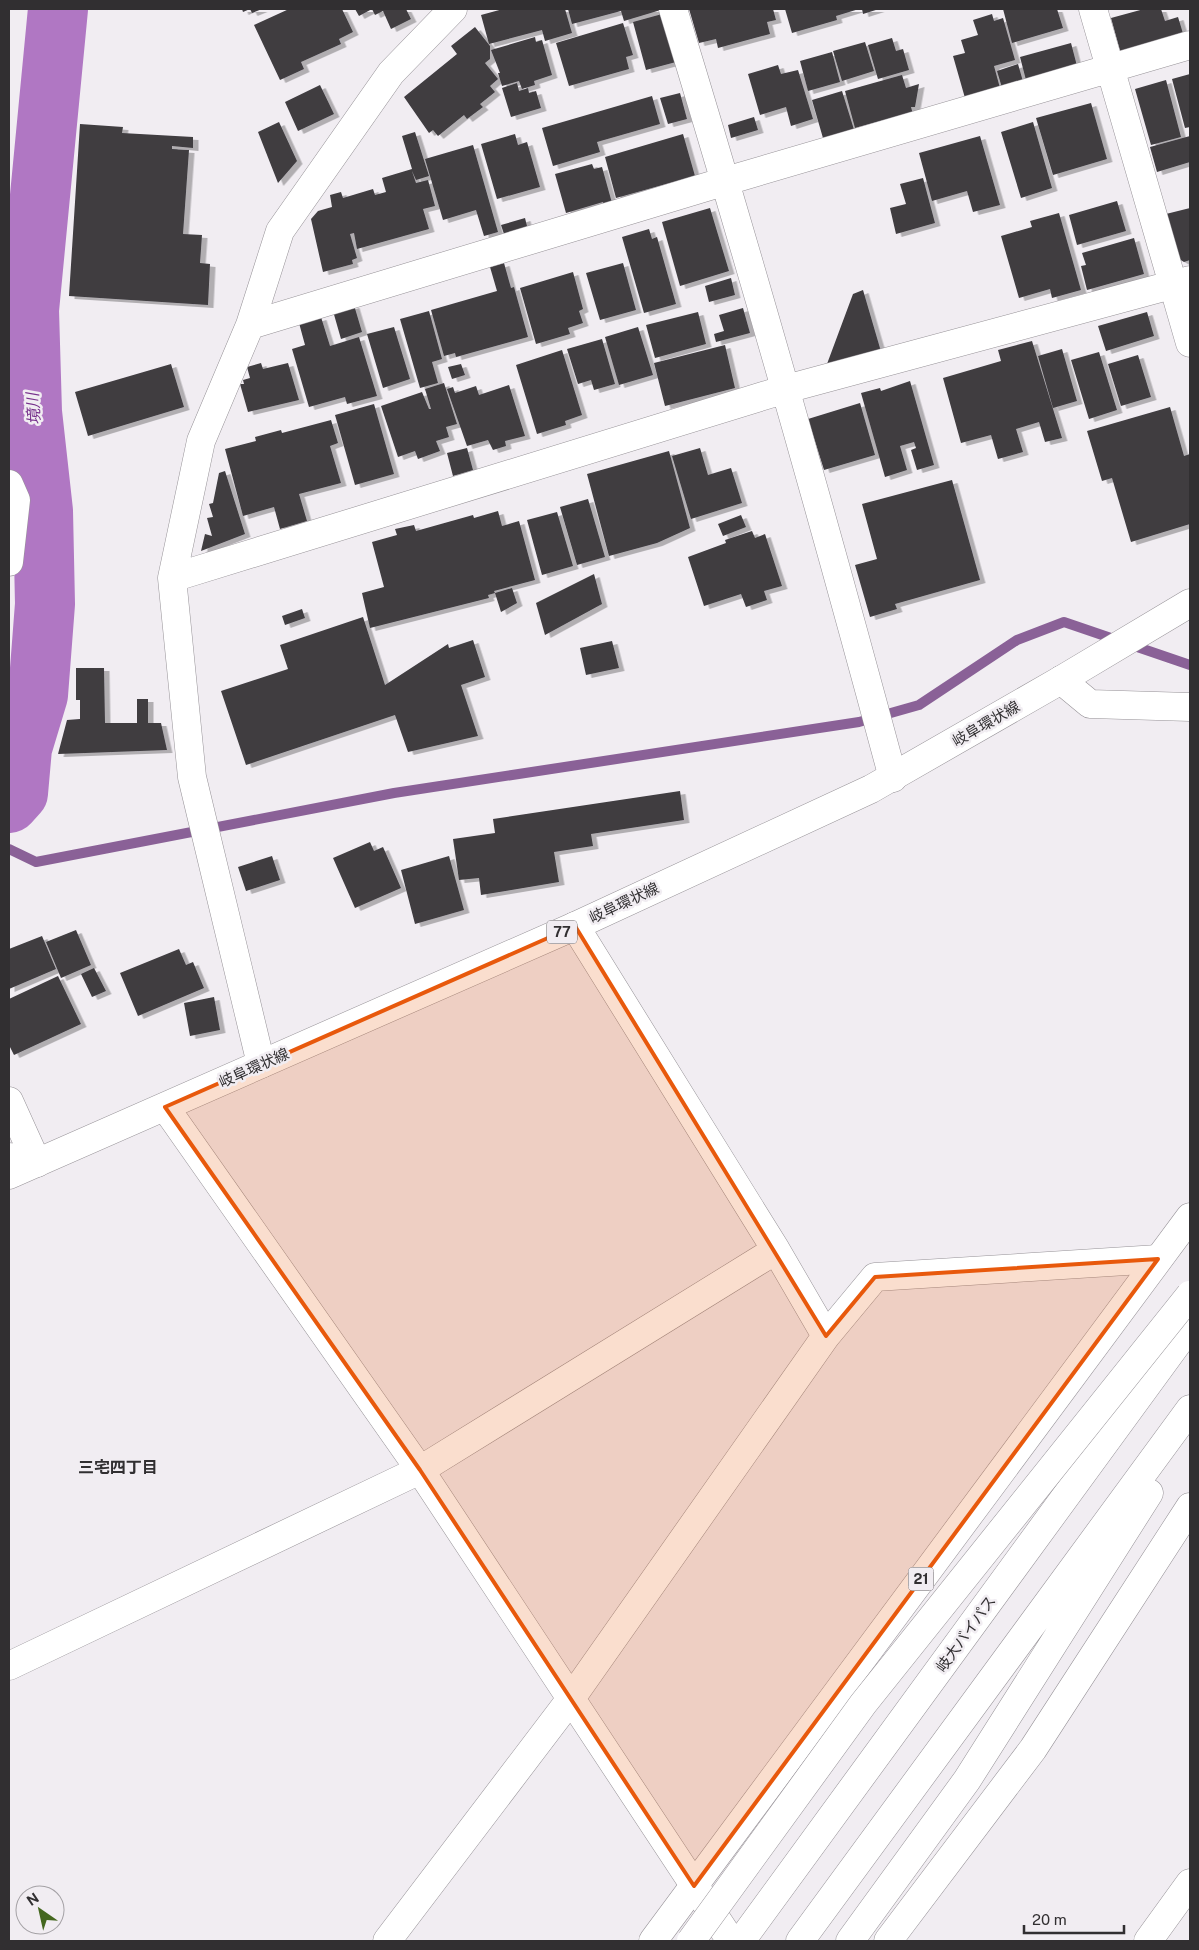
<svg xmlns="http://www.w3.org/2000/svg" width="1199" height="1950" viewBox="0 0 1199 1950" font-family="'Public Sans','Noto Sans JP',sans-serif">
  <style>
    .lines { fill: none; stroke-linecap: round; stroke-linejoin: round }
    .stream { stroke: #8a6197; stroke-width: 10 }
    .river { stroke: #b077c3; stroke-width: 60 }
    .building { fill: #3f3c40; filter: url(#shadow) }
    .minor-casing { stroke: #969297; stroke-width: 29 }
    .major-casing { stroke: #969297; stroke-width: 29 }
    .highway-casing { stroke: #969297; stroke-width: 29 }
    .minor { stroke: #fff; stroke-width: 28 }
    .major { stroke: #fff; stroke-width: 28 }
    .highway { stroke: #fff; stroke-width: 28 }
    .highway-bridge-casing { stroke: #969297; stroke-width: 29; stroke-linecap: butt }
    .highway-bridge { stroke: #fff; stroke-width: 28 }
    .marked { fill: #e8590c; fill-opacity: 0.2; stroke: #e8590c; stroke-width: 4; stroke-linejoin: round }
    .labels { text-anchor: middle; stroke-width: 5; stroke-linejoin: round; paint-order: stroke }
    .shield { fill: #f1edf2; stroke: #6b686b; stroke-width: 1 }
    .shield-label { font-size: 14px; font-weight: bold; fill: #312f31 }
    .street-label { font-size: 15px; fill: #312f31; stroke: #f1edf2 }
    .water-label { font-size: 16px; font-style: italic; fill: #77318c; stroke: #f1edf2 }
    .neighbourhood-label { font-size: 16px; font-weight: bold; fill: #312f31; stroke: #f1edf2 }
  </style>
  <defs>
    <filter id="shadow"><feDropShadow dx="5.5" dy="3" stdDeviation="0" flood-color="#0004"/></filter>
  </defs>
  <rect width="100%" height="100%" fill="#f1edf2"/>
  <g class="lines">
    <path class="stream" d="M 9,849 L 36,862 L 394,793 L 859,722 L 919,705 L 1017,640 L 1064,622 L 1190,665"/>
    <path class="river" d="M 9,803 L 18,793 L 22,748 L 38,695 L 45,604 L 43,511 L 32,412 L 29,310 L 58,9"/>
  </g>
  <path class="building" d="M 242,9 L 262,9 L 252,13 L 250,9 L 243,12 Z
    M 289,9 L 342,9 L 353,32 L 339,39 L 341,44 L 301,62 L 304,69 L 280,80 L 254,25 Z
    M 355,9 L 406,9 L 411,19 L 391,29 L 383,11 L 375,15 L 372,9 L 359,16 Z
    M 503,9 L 565,9 L 572,33 L 545,41 L 542,30 L 489,44 L 481,15 Z
    M 568,9 L 664,9 L 624,21 L 621,11 L 572,24 Z
    M 689,9 L 773,9 L 776,20 L 767,22 L 770,34 L 718,48 L 716,39 L 699,43 Z
    M 785,9 L 859,9 L 836,16 L 837,20 L 792,33 Z
    M 862,9 L 879,9 L 863,14 Z
    M 1003,9 L 1057,9 L 1063,28 L 1012,43 Z
    M 1144,9 L 1161,9 L 1165,21 L 1178,17 L 1185,40 L 1122,58 L 1111,18 Z
    M 662,14 L 676,62 L 646,70 L 633,22 Z
    M 992,14 L 994,21 L 1003,18 L 1015,60 L 994,66 L 1000,88 L 965,98 L 953,56 L 965,53 L 961,40 L 978,35 L 973,20 Z
    M 623,23 L 633,55 L 626,57 L 629,69 L 569,86 L 556,43 Z
    M 475,27 L 490,46 L 490,59 L 485,63 L 498,79 L 490,86 L 495,92 L 480,104 L 483,107 L 467,119 L 464,115 L 438,136 L 433,130 L 429,133 L 404,97 L 457,54 L 451,46 Z
    M 535,37 L 536,42 L 542,40 L 552,75 L 534,81 L 535,85 L 522,89 L 519,81 L 502,86 L 498,73 L 500,73 L 491,50 Z
    M 892,38 L 896,51 L 903,49 L 909,70 L 878,79 L 868,45 Z
    M 865,42 L 874,71 L 842,81 L 833,51 Z
    M 1071,43 L 1077,66 L 1026,80 L 1020,57 Z
    M 832,52 L 840,82 L 808,91 L 800,61 Z
    M 1018,64 L 1024,85 L 1003,91 L 997,71 Z
    M 778,65 L 781,74 L 798,70 L 813,119 L 791,126 L 786,107 L 760,115 L 748,74 Z
    M 1190,74 L 1190,127 L 1185,128 L 1172,79 Z
    M 902,75 L 906,88 L 919,84 L 915,107 L 911,107 L 914,118 L 886,126 L 884,120 L 855,128 L 845,91 Z
    M 1166,80 L 1181,137 L 1151,145 L 1135,89 Z
    M 517,83 L 519,91 L 528,88 L 529,93 L 536,91 L 541,108 L 511,117 L 502,88 Z
    M 320,85 L 334,114 L 298,131 L 285,102 Z
    M 842,91 L 856,136 L 825,145 L 812,100 Z
    M 680,93 L 687,119 L 668,124 L 660,98 Z
    M 652,96 L 660,124 L 597,142 L 600,152 L 553,166 L 542,128 Z
    M 1091,103 L 1107,159 L 1053,175 L 1036,118 Z
    M 754,117 L 758,130 L 731,138 L 728,125 Z
    M 279,122 L 297,161 L 278,183 L 258,132 Z
    M 1033,122 L 1052,188 L 1021,198 L 1001,132 Z
    M 80,124 L 123,127 L 122,133 L 193,137 L 193,148 L 172,146 L 172,149 L 189,150 L 183,234 L 202,235 L 200,263 L 210,264 L 208,305 L 69,296 Z
    M 415,132 L 429,176 L 416,180 L 412,171 L 416,183 L 428,180 L 435,206 L 423,209 L 429,229 L 357,249 L 354,233 L 350,234 L 357,258 L 352,260 L 353,264 L 323,272 L 311,219 L 318,211 L 332,207 L 330,195 L 341,192 L 343,198 L 373,189 L 375,195 L 386,192 L 382,178 L 412,169 L 402,136 Z
    M 515,134 L 518,145 L 527,142 L 540,187 L 497,199 L 481,144 Z
    M 683,134 L 695,176 L 616,198 L 605,157 Z
    M 980,136 L 1000,205 L 973,212 L 967,191 L 932,201 L 919,153 Z
    M 1190,136 L 1190,162 L 1157,172 L 1150,147 Z
    M 473,145 L 498,232 L 484,236 L 476,210 L 443,220 L 425,159 Z
    M 592,164 L 594,169 L 602,167 L 612,203 L 604,206 L 603,202 L 566,213 L 555,174 Z
    M 923,178 L 935,223 L 896,234 L 890,208 L 906,204 L 900,184 Z
    M 1117,201 L 1126,231 L 1077,245 L 1069,215 Z
    M 710,208 L 729,271 L 680,286 L 662,222 Z
    M 1190,208 L 1190,260 L 1184,262 L 1179,259 L 1166,214 Z
    M 1059,213 L 1081,290 L 1052,298 L 1050,289 L 1019,298 L 1001,236 L 1032,227 L 1030,221 Z
    M 525,218 L 528,230 L 505,237 L 501,225 Z
    M 649,229 L 652,239 L 657,237 L 676,304 L 644,313 L 622,237 Z
    M 1134,238 L 1144,274 L 1087,290 L 1081,266 L 1086,265 L 1082,253 Z
    M 504,263 L 511,288 L 514,287 L 528,337 L 456,357 L 455,353 L 444,356 L 431,310 L 497,291 L 490,267 Z
    M 623,263 L 636,310 L 600,320 L 586,273 Z
    M 573,272 L 583,309 L 579,311 L 583,323 L 568,328 L 570,334 L 536,344 L 520,288 Z
    M 731,278 L 735,295 L 709,302 L 705,286 Z
    M 863,290 L 882,355 L 824,372 L 853,294 Z
    M 354,305 L 362,332 L 341,339 L 333,311 Z
    M 743,308 L 750,333 L 716,342 L 714,334 L 724,331 L 719,315 Z
    M 429,311 L 442,359 L 432,362 L 438,383 L 420,388 L 400,319 Z
    M 698,312 L 706,344 L 655,358 L 646,325 Z
    M 1147,312 L 1154,336 L 1106,351 L 1098,326 Z
    M 321,317 L 330,346 L 359,337 L 377,396 L 347,404 L 345,397 L 309,407 L 292,349 L 305,345 L 299,323 Z
    M 394,327 L 410,379 L 383,388 L 367,334 Z
    M 638,327 L 653,375 L 619,385 L 605,337 Z
    M 602,339 L 615,384 L 594,390 L 591,380 L 578,384 L 567,349 Z
    M 1032,341 L 1062,438 L 1045,442 L 1039,422 L 1016,429 L 1023,452 L 998,459 L 991,435 L 961,443 L 943,378 L 1001,361 L 998,350 Z
    M 725,345 L 735,388 L 665,406 L 654,363 Z
    M 1062,349 L 1077,401 L 1053,408 L 1038,356 Z
    M 562,350 L 582,415 L 565,421 L 566,425 L 537,434 L 516,365 Z
    M 1099,352 L 1117,410 L 1089,419 L 1071,360 Z
    M 1138,355 L 1151,397 L 1121,406 L 1108,364 Z
    M 261,363 L 263,369 L 288,363 L 299,400 L 248,412 L 240,384 L 244,384 L 243,380 L 250,378 L 247,367 Z
    M 171,364 L 184,407 L 88,436 L 75,392 Z
    M 461,364 L 465,375 L 452,379 L 448,367 Z
    M 910,381 L 934,465 L 917,470 L 911,450 L 916,448 L 914,442 L 900,446 L 907,470 L 885,477 L 861,393 L 880,388 L 881,391 Z
    M 444,383 L 457,424 L 446,427 L 449,437 L 436,441 L 440,451 L 418,459 L 415,451 L 398,457 L 381,406 L 422,392 L 429,409 L 431,409 L 425,389 Z
    M 509,385 L 525,436 L 505,441 L 506,446 L 493,450 L 488,440 L 467,446 L 447,389 L 453,387 L 455,393 L 476,386 L 479,395 Z
    M 860,403 L 875,455 L 824,470 L 808,419 Z
    M 374,404 L 394,474 L 355,485 L 335,415 Z
    M 1170,407 L 1184,456 L 1190,454 L 1190,524 L 1131,542 L 1112,478 L 1102,481 L 1087,431 Z
    M 331,420 L 338,443 L 330,446 L 341,483 L 299,494 L 307,521 L 280,529 L 274,507 L 243,516 L 225,449 L 256,441 L 255,437 L 281,430 L 282,433 Z
    M 467,448 L 473,470 L 453,476 L 447,453 Z
    M 700,448 L 708,475 L 731,468 L 742,503 L 691,519 L 672,456 Z
    M 669,451 L 690,528 L 657,543 L 609,556 L 587,474 Z
    M 225,471 L 245,534 L 201,551 L 205,534 L 212,536 L 207,518 L 213,517 L 209,504 L 213,503 L 219,473 Z
    M 952,480 L 980,580 L 895,604 L 897,609 L 870,617 L 855,565 L 877,559 L 862,504 Z
    M 588,499 L 605,557 L 577,565 L 560,507 Z
    M 498,511 L 502,526 L 519,521 L 535,580 L 494,591 L 495,593 L 488,595 L 489,598 L 370,628 L 362,593 L 384,587 L 372,542 L 397,535 L 395,529 L 414,525 L 416,531 L 473,515 L 474,518 Z
    M 557,512 L 573,566 L 542,575 L 527,520 Z
    M 741,515 L 746,527 L 723,536 L 718,524 Z
    M 752,531 L 755,538 L 765,534 L 782,586 L 764,591 L 767,600 L 746,607 L 741,594 L 704,606 L 688,557 L 726,543 L 725,540 Z
    M 594,574 L 602,604 L 545,635 L 536,603 Z
    M 512,588 L 517,603 L 501,612 L 495,593 Z
    M 302,609 L 305,618 L 285,625 L 282,616 Z
    M 363,617 L 385,685 L 448,644 L 449,648 L 473,640 L 485,677 L 461,685 L 478,736 L 408,752 L 395,715 L 246,765 L 221,691 L 288,669 L 280,645 Z
    M 612,641 L 619,668 L 586,675 L 580,648 Z
    M 76,668 L 104,668 L 105,723 L 137,723 L 137,699 L 148,699 L 148,723 L 161,723 L 167,750 L 58,754 L 67,720 L 80,719 L 80,700 L 76,700 Z
    M 680,791 L 684,820 L 591,834 L 593,846 L 554,852 L 559,882 L 481,895 L 479,878 L 459,880 L 453,839 L 495,833 L 493,819 Z
    M 370,842 L 374,851 L 383,847 L 401,888 L 355,908 L 333,858 Z
    M 272,856 L 280,880 L 246,891 L 238,867 Z
    M 449,856 L 464,910 L 415,924 L 401,870 Z
    M 76,930 L 91,965 L 61,978 L 46,942 Z
    M 42,936 L 56,969 L 9,989 L 9,949 Z
    M 179,949 L 186,965 L 193,962 L 204,988 L 138,1016 L 120,973 Z
    M 94,968 L 106,991 L 92,997 L 81,974 Z
    M 58,976 L 81,1024 L 14,1055 L 9,1045 L 9,999 Z
    M 214,997 L 220,1030 L 190,1036 L 184,1003 Z"/>
  <g class="lines">
    <defs>
      <path id="minor" d="M 673,9 C 751,264 824,521 893,778
        M 1093,9 L 1190,343
        M 250,325 L 726,181 L 1190,45
        M 9,484 L 16,500 L 9,562
        M 172,578 L 786,389 L 1190,280
        M 1061,680 L 1090,704 L 1190,707
        M 575,926 L 776,1250 L 826,1336
        M 261,1064 L 192,777 L 172,578 L 201,441 L 250,325 L 280,231 L 391,73 L 453,9
        M 9,1101 L 37,1163
        M 165,1107 L 420,1470 L 731,1941
        M 9,1157 L 37,1163
        M 9,1666 L 420,1470 L 776,1250
        M 387,1941 L 570,1700 L 826,1336 L 875,1277 L 1158,1259
        M 1148,1941 L 1190,1883"/>
      <path id="major" d="M 9,1175 L 575,926 L 871,789 L 1061,680 L 1190,603"/>
      <path id="highway" d="M 653,1941 L 1190,1217
        M 741,1941 L 1190,1326
        M 800,1941 L 1190,1409
        M 850,1941 L 967,1780 L 1149,1493
        M 888,1941 L 1033,1749 L 1190,1507"/>
    </defs>
    <use href="#minor" class="minor-casing"/>
    <use href="#major" class="major-casing"/>
    <use href="#highway" class="highway-casing"/>
    <use href="#minor" class="minor"/>
    <use href="#major" class="major"/>
    <use href="#highway" class="highway"/>
    <defs>
      <path id="highway-bridge" d="M 691,1941 L 863,1704 L 1190,1295"/>
    </defs>
    <use href="#highway-bridge" class="highway-bridge-casing"/>
    <use href="#highway-bridge" class="highway-bridge"/>
  </g>
  <path class="marked" d="M 575,926 L 826,1336 L 875,1277 L 1158,1259 L 694,1886 L 420,1470 L 165,1107 Z"/>
  <g class="labels">
    <g class="shield">
      <rect x="547" y="920.5" width="30" height="23" rx="4"/>
      <rect x="908.5" y="1567.5" width="25" height="23" rx="4"/>
    </g>
    <g class="shield-label">
      <text x="562" y="937">77</text>
      <text x="921" y="1584">21</text>
    </g>
    <g class="street-label">
      <text transform="translate(986 724) rotate(-30)" y="5">岐阜環状線</text>
      <text transform="translate(624 903) rotate(-25)" y="5">岐阜環状線</text>
      <text transform="translate(254 1068) rotate(-24)" y="5">岐阜環状線</text>
      <text transform="translate(966 1634) rotate(-54)" y="5">岐大バイパス</text>
    </g>
    <g class="water-label">
      <text transform="translate(33 409) rotate(-94)" y="6">境川</text>
    </g>
    <g class="neighbourhood-label">
      <text x="118" y="1473">三宅四丁目</text>
    </g>
  </g>
  <rect width="1199" height="1950" fill="none" stroke="#312f31" stroke-width="20"/>
  <g transform="translate(40 1910) rotate(326)"><circle r="24" fill="#f1edf2" stroke="#a4a1a5"/>
  <path d="M0-4L9 19L0 12L-9 19Z" fill="#44671f"/>
  <text y="-8" font-size="14" font-weight="bold" text-anchor="middle" fill="#312f31">N</text>
  </g>
  <path d="M1024 1925v8h100v-8" fill="none" stroke="#312f31" stroke-width="2.5"/>
  <text x="1032" y="1925" font-size="15" fill="#312f31" stroke="#f1edf2" stroke-width="4" paint-order="stroke">20 m</text>
</svg>
